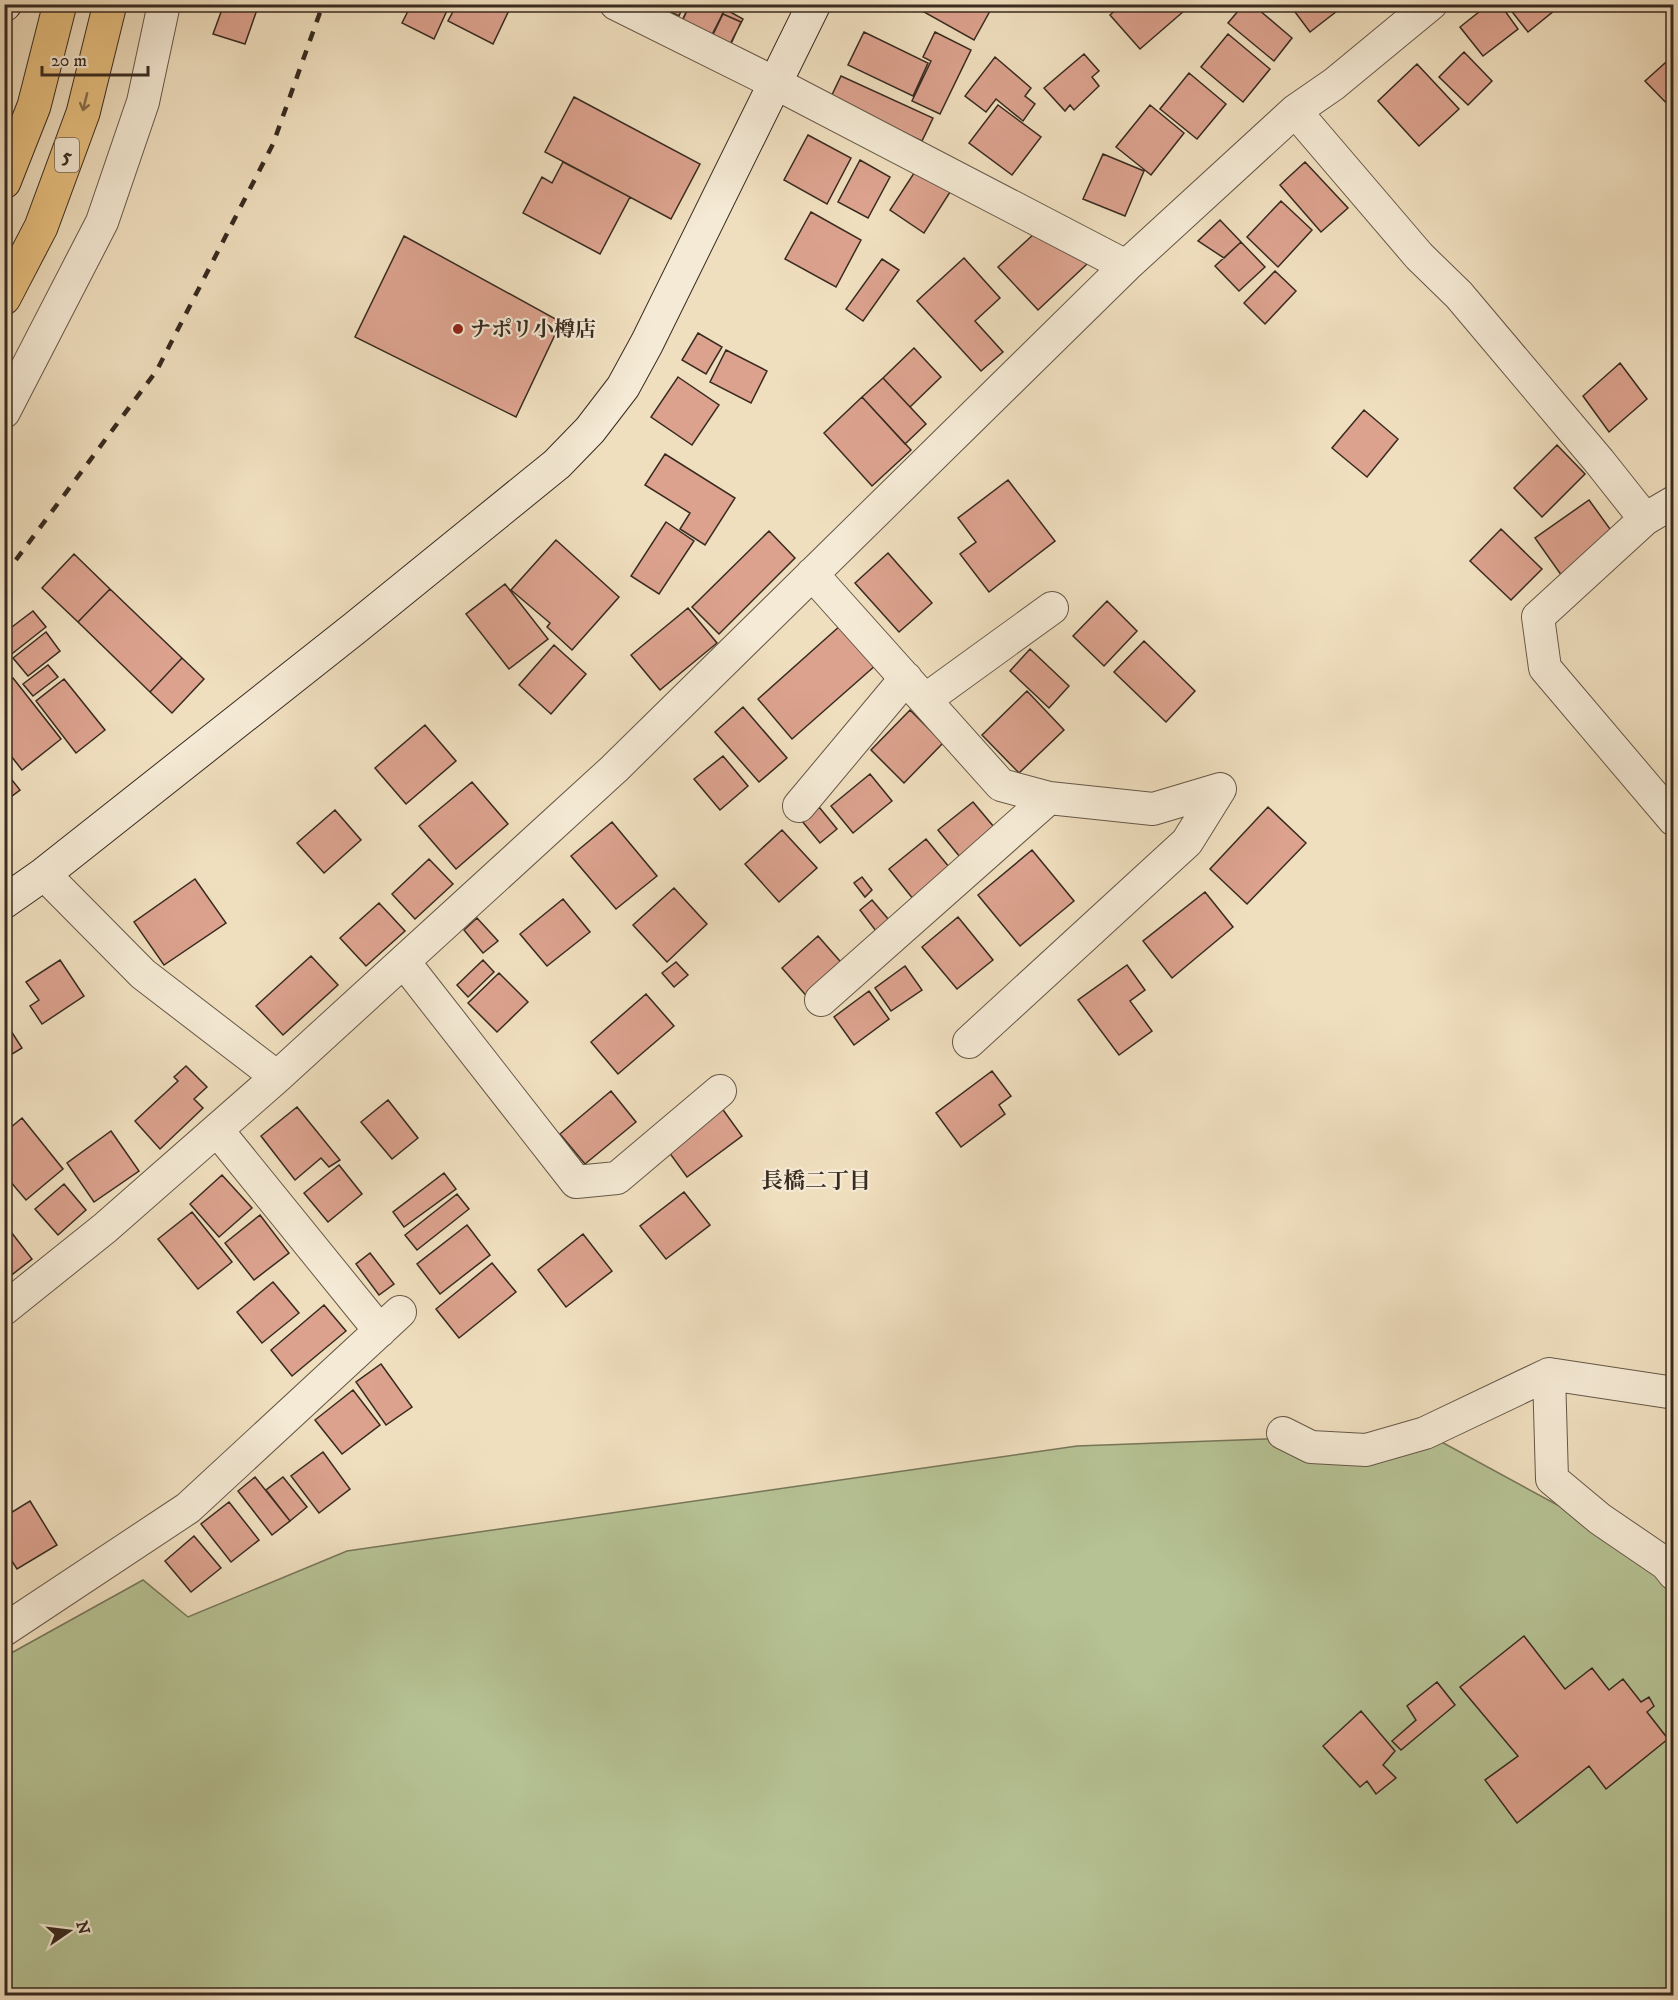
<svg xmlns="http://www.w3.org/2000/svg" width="1678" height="2000" viewBox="0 0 1678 2000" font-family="'IM FELL DW Pica','Noto Serif JP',serif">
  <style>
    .green { fill: #b6c294; stroke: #77765a; stroke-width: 1.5 }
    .building { fill: #dca28e; stroke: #382b20; stroke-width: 1.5 }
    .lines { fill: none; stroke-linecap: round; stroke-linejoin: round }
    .street-casing { stroke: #665848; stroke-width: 34 }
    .secondary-casing { stroke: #382b20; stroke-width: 35 }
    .highway-casing { stroke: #382b20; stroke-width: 35 }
    .street { stroke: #f5ead5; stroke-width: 32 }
    .secondary { stroke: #f5ead5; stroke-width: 33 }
    .highway { stroke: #e8c080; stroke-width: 33 }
    .rail { stroke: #382b20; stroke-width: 4.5; stroke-dasharray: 10 10; stroke-linecap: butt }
    .oneway { stroke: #876e4b }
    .poi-dot { fill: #8f2418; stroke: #f5ead5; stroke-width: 2 }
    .labels { text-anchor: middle; stroke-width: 4.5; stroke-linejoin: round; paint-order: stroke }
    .shield { fill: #f5ead5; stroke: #716456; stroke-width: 1.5 }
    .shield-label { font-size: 20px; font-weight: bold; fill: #382b20 }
    .poi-label { font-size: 21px; font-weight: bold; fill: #382b20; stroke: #f5ead5; text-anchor: start }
    .neighbourhood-label { font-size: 22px; font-weight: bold; fill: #382b20; stroke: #f5ead5 }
  </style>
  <rect width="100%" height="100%" fill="#f0dfbf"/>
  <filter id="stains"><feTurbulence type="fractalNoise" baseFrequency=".00333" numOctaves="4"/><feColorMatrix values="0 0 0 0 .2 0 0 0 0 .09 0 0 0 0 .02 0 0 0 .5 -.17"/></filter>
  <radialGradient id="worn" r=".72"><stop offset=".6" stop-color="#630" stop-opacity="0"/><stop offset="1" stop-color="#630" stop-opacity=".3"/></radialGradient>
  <path class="green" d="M 1425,1433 L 1666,1564 L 1673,1574 L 1673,1995 L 5,1995 L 4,1657 L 143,1580 L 188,1617 L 347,1551 L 1077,1446 Z"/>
  <path class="building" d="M 224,4 L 259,4 L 245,44 L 213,34 Z
    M 405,4 L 450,4 L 434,39 L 402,23 L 408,11 L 403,9 Z
    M 457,4 L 512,4 L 493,44 L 448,21 Z
    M 662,4 L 684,4 L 679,16 L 661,7 Z
    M 663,4 L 685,4 L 676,21 L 659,13 Z
    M 690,4 L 727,4 L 706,49 L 676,35 Z
    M 690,4 L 728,4 L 707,44 L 678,29 Z
    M 916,4 L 979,4 L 990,11 L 974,40 L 915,7 Z
    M 1122,4 L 1178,4 L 1184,11 L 1140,49 L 1110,15 Z
    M 1244,4 L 1252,4 L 1292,38 L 1274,61 L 1228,23 Z
    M 1289,4 L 1346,4 L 1310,32 Z
    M 1489,4 L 1500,4 L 1518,29 L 1483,56 L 1460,27 Z
    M 1506,4 L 1551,4 L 1555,10 L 1528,32 Z
    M 725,9 L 743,19 L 728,48 L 710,39 Z
    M 723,14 L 741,22 L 725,57 L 706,49 Z
    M 864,32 L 928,63 L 913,96 L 848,65 Z
    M 935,32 L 971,50 L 940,114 L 912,101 L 931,61 L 923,57 Z
    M 1228,34 L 1270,69 L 1243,102 L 1201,67 Z
    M 1464,52 L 1492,81 L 1468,105 L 1439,77 Z
    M 1084,54 L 1099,71 L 1092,77 L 1099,86 L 1074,110 L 1070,105 L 1065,111 L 1044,88 Z
    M 1674,55 L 1674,111 L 1645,81 Z
    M 995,57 L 1031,88 L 1025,96 L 1035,104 L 1023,121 L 996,99 L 986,112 L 965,96 Z
    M 1417,64 L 1459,109 L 1419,146 L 1378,101 Z
    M 1189,73 L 1226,104 L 1197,139 L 1160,109 Z
    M 841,76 L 933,118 L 922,141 L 830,99 Z
    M 574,97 L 700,164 L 671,219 L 545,152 Z
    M 998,105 L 1041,137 L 1012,175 L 969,143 Z
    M 1150,105 L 1184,133 L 1151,175 L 1116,147 Z
    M 808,135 L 851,158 L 827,204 L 784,180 Z
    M 1103,154 L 1144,171 L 1125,216 L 1083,199 Z
    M 860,160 L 890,177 L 868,218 L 838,202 Z
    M 563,162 L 630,197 L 600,254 L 523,213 L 542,177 L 552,183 Z
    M 1305,162 L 1348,208 L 1321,232 L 1280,185 Z
    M 918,167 L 952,189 L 924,233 L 890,210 Z
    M 1281,201 L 1312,230 L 1278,267 L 1247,237 Z
    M 811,212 L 861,240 L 836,287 L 785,259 Z
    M 1220,220 L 1241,242 L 1224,258 L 1198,241 Z
    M 1048,221 L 1087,264 L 1038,310 L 998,267 Z
    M 404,236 L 561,322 L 516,417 L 355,337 Z
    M 1241,242 L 1265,267 L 1239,291 L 1215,266 Z
    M 964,258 L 1000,298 L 975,321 L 1003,352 L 981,371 L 917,301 Z
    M 882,259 L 899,270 L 863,321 L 846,309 Z
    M 1275,271 L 1296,291 L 1265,324 L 1244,303 Z
    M 698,333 L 722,347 L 706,374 L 682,360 Z
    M 914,348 L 941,377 L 910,407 L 883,378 Z
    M 726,350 L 767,371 L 751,403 L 710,382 Z
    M 1620,363 L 1647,399 L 1609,432 L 1583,396 Z
    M 678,377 L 719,405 L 692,445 L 651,417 Z
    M 883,378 L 926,424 L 905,444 L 862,397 Z
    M 862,397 L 911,450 L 872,486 L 824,433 Z
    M 1364,410 L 1398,439 L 1367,477 L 1332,448 Z
    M 1557,445 L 1585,474 L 1542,517 L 1514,488 Z
    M 665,454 L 735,498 L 705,545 L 680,529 L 690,513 L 645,485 Z
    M 1008,480 L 1055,541 L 989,592 L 960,554 L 976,542 L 958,518 Z
    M 1589,500 L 1618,540 L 1564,579 L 1535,538 Z
    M 666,522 L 694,541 L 659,594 L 631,576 Z
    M 1501,529 L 1542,569 L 1511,600 L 1470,561 Z
    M 769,531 L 795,558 L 719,634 L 692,607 Z
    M 556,540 L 619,597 L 572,650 L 547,627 L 550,623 L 511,590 Z
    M 888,553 L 932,603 L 899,632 L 855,583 Z
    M 74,554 L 110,589 L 78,622 L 42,588 Z
    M 505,584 L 548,639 L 509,669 L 466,614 Z
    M 110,589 L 182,658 L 150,692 L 78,622 Z
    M 1107,601 L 1137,631 L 1104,666 L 1073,636 Z
    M 688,608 L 717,643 L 660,690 L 631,655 Z
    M 33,611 L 46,627 L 4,660 L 4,633 Z
    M 841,625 L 876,665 L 792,739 L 758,699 Z
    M 46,632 L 60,651 L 28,676 L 13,658 Z
    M 1144,641 L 1195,691 L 1166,722 L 1114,672 Z
    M 554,645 L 586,674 L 551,714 L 519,685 Z
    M 1030,649 L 1069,686 L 1049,708 L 1010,671 Z
    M 182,658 L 204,679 L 172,713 L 150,692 Z
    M 48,665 L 58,677 L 33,696 L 23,684 Z
    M 13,678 L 61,739 L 22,770 L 4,747 L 4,685 Z
    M 64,679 L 105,730 L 76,753 L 36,701 Z
    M 1027,691 L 1064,730 L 1019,773 L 982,735 Z
    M 743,707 L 787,758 L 759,782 L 715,732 Z
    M 910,710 L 943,743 L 904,783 L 871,750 Z
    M 425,725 L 456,761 L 406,804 L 375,768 Z
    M 723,756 L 748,786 L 720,810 L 694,779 Z
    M 4,770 L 20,790 L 4,802 Z
    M 870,774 L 892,801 L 853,833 L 831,806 Z
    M 472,782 L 508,824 L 456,869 L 419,826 Z
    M 973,802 L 999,833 L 964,862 L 938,830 Z
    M 819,807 L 837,829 L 820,843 L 802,821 Z
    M 1268,807 L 1306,843 L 1247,904 L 1210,869 Z
    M 335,810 L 361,840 L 324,873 L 297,843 Z
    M 612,822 L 657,876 L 616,909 L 571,856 Z
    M 782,830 L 817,868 L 779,902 L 745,864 Z
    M 926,839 L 959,879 L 922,910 L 889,869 Z
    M 1032,850 L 1074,901 L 1020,946 L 978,895 Z
    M 429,859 L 453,884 L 415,919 L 392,894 Z
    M 862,877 L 872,890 L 865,897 L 854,883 Z
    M 195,879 L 226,923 L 164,965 L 134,922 Z
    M 674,888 L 707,924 L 667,962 L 633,925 Z
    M 1205,892 L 1233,927 L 1172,978 L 1143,941 Z
    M 563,899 L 590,932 L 547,966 L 520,934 Z
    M 872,900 L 889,920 L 876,931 L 860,910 Z
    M 379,903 L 405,931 L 366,966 L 340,938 Z
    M 958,917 L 993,960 L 957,989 L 922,947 Z
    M 477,918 L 498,941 L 483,953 L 464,930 Z
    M 818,936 L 846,968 L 810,1000 L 782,968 Z
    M 311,956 L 338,985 L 283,1035 L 256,1006 Z
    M 60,960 L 84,996 L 42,1024 L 30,1006 L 39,1000 L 26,982 Z
    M 483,960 L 494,972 L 468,997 L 457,985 Z
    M 676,962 L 688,975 L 674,987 L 662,973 Z
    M 1127,965 L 1145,990 L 1130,1001 L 1152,1031 L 1119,1055 L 1078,1000 Z
    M 905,966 L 922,990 L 891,1011 L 875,988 Z
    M 499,973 L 528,1002 L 497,1032 L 468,1003 Z
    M 869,991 L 889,1019 L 854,1045 L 834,1017 Z
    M 646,994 L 674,1026 L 618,1074 L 591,1042 Z
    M 4,1020 L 22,1048 L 4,1059 Z
    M 186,1066 L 207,1087 L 194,1099 L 203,1108 L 160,1149 L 135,1121 L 178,1081 L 174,1077 Z
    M 992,1071 L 1011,1096 L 999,1105 L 1005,1114 L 961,1147 L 936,1113 Z
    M 611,1091 L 636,1122 L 585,1164 L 560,1134 Z
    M 388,1100 L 418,1138 L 392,1159 L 361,1122 Z
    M 297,1107 L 340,1160 L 329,1167 L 321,1158 L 295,1180 L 261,1136 Z
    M 721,1107 L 742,1136 L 687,1177 L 666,1148 Z
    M 22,1118 L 63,1169 L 26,1200 L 4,1174 L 4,1133 Z
    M 111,1131 L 139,1171 L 94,1202 L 67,1163 Z
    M 339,1165 L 362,1194 L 328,1222 L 304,1193 Z
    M 444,1173 L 456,1189 L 404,1227 L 393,1212 Z
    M 222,1175 L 252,1208 L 219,1237 L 190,1204 Z
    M 64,1184 L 86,1210 L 58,1235 L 35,1209 Z
    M 684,1192 L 710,1225 L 666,1259 L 640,1226 Z
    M 457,1194 L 469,1209 L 417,1250 L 405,1235 Z
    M 192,1212 L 232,1262 L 198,1289 L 158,1239 Z
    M 260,1215 L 289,1253 L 254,1280 L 225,1243 Z
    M 467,1225 L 490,1255 L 440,1294 L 417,1264 Z
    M 8,1228 L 32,1259 L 4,1281 L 4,1232 Z
    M 583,1234 L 612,1271 L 566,1307 L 538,1270 Z
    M 370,1253 L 394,1284 L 379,1295 L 356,1264 Z
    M 492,1263 L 516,1292 L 459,1338 L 436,1309 Z
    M 273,1282 L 299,1313 L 262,1343 L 237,1312 Z
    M 324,1305 L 346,1331 L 292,1376 L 271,1350 Z
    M 381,1364 L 412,1407 L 386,1425 L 356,1382 Z
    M 353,1390 L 380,1425 L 342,1454 L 315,1420 Z
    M 323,1452 L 350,1489 L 319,1513 L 291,1476 Z
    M 255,1477 L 290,1521 L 272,1535 L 238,1491 Z
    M 283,1477 L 307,1507 L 290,1521 L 266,1490 Z
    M 30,1501 L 57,1545 L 17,1569 L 4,1549 L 4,1543 L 11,1539 L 4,1528 L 4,1517 Z
    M 229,1502 L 259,1540 L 231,1562 L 201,1524 Z
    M 194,1536 L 221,1568 L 191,1592 L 165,1561 Z
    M 1524,1636 L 1565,1689 L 1592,1668 L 1609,1690 L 1623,1679 L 1641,1702 L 1649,1697 L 1654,1706 L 1647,1712 L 1668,1739 L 1606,1789 L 1589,1766 L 1517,1823 L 1485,1780 L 1518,1756 L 1460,1687 Z
    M 1437,1682 L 1455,1705 L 1401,1750 L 1392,1741 L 1416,1720 L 1407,1706 Z
    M 1361,1711 L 1395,1751 L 1383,1765 L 1396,1778 L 1376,1794 L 1367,1781 L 1360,1787 L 1323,1746 Z"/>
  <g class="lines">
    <defs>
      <path id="street" d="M 616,4 L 775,83 L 1126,266
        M 1295,111 L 1419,256 L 1459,295 L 1599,461 L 1645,519
        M 4,412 L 102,222 L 143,102 L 164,4
        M 1674,502 L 1645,519 L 1538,617 L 1545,668 L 1674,820
        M 812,574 L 1001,785 L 1049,798 L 1153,809 L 1220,789 L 1187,842 L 969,1042
        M 925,700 L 1052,608
        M 799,806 L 906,678
        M 44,874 L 143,974 L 277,1077
        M 404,962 L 576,1182 L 617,1178 L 720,1091
        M 821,1000 L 1049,798
        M 217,1130 L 380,1331
        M 4,1309 L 105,1228 L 277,1077 L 614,769 L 1126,266 L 1295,111 L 1334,84 L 1431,4
        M 1549,1374 L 1552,1479 L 1600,1519 L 1666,1564 L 1674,1574
        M 1283,1433 L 1311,1447 L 1366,1450 L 1425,1433 L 1549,1374 L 1668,1392 L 1674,1389
        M 4,1630 L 188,1508 L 400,1312"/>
      <path id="secondary" d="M 4,5 L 5,4
        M 4,902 L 44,874 L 355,628 L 557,464 L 590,430 L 623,387 L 647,343 L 814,4"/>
      <path id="highway" d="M 4,182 L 34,106 L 60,4
        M 4,298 L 41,227 L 83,113 L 110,4"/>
    </defs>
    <use href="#street" class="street-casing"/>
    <use href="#secondary" class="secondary-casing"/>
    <use href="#highway" class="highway-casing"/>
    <use href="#street" class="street"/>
    <use href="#secondary" class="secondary"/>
    <use href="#highway" class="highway"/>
    <path class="rail" d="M 4,576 L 157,370 L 273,144 L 323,4"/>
  </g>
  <defs><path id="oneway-shaft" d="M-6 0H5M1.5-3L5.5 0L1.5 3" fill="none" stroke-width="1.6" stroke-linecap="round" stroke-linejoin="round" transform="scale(1.5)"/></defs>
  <use class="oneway" href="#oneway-shaft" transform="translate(85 102) rotate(104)"/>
  <circle class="poi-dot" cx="458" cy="329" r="6"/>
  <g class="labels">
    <rect class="shield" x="55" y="138" width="24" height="34" rx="4.5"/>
    <g class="shield-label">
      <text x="67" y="162">5</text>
    </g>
    <g class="poi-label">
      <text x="470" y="336">ナポリ小樽店</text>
    </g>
    <g class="neighbourhood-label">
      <text x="816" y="1188">長橋二丁目</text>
    </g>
  </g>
  <rect width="1678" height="2000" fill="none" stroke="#f0dfbf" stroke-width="24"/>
  <rect x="6" y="6" width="1666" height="1988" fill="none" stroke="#382b20" stroke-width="3"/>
  <rect x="12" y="12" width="1654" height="1976" fill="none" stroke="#382b20" stroke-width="1.5"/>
  <g transform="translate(69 1931) rotate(76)" stroke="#f5ead5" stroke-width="4.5" paint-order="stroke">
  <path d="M0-4.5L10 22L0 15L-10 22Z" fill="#382b20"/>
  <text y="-9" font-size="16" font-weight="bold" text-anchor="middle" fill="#382b20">N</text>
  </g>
  <path d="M42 66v9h106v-9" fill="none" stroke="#382b20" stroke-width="3"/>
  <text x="51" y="66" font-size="18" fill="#382b20" stroke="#f5ead5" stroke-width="4.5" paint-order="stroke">20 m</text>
  <rect width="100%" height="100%" filter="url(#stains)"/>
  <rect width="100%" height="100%" fill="url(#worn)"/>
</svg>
